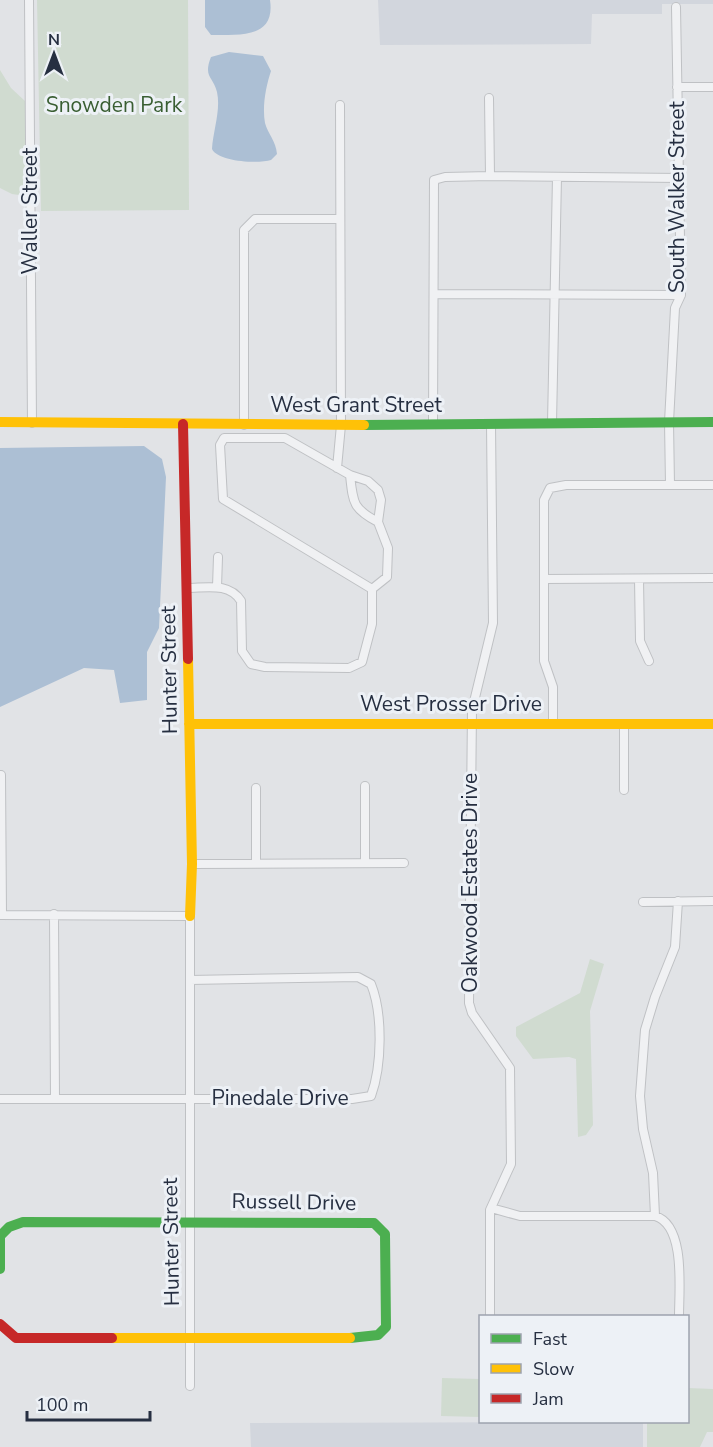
<svg xmlns="http://www.w3.org/2000/svg" width="713" height="1447" viewBox="0 0 713 1447" font-family="'Nunito Sans',sans-serif">
  <style>
    .built { fill: #d2d6dd }
    .green { fill: #d0dbd0 }
    .water { fill: #acbfd4 }
    .lines { fill: none; stroke-linecap: round; stroke-linejoin: round }
    .street-casing { stroke: #bfc1c4; stroke-width: 10 }
    .street { stroke: #f0f1f3; stroke-width: 8 }
    .fast { stroke: #4caf50; stroke-width: 10 }
    .slow { stroke: #ffc107; stroke-width: 10 }
    .jam { stroke: #c62828; stroke-width: 10 }
    .labels { text-anchor: middle; stroke-width: 6; stroke-linejoin: round; paint-order: stroke }
    .park-label { font-size: 21px; fill: #395e32; stroke: #edf1f6 }
    .street-label { font-size: 21px; fill: #262f41; stroke: #edf1f6 }
  </style>
  <rect width="100%" height="100%" fill="#e1e3e6"/>
  <path class="built" d="M 378,0 L 713,0 L 713,4 L 662,4 L 662,14 L 592,14 L 591,44 L 380,45 Z
    M 643,1422 L 643,1447 L 251,1447 L 250,1423 Z"/>
  <path class="green" d="M 37,0 L 188,0 L 189,210 L 41,211 Z
    M 0,70 L 11,88 L 25,101 L 26,196 L 12,194 L 0,188 Z
    M 590,959 L 604,964 L 590,1011 L 593,1125 L 586,1135 L 578,1137 L 576,1059 L 569,1057 L 533,1059 L 516,1036 L 516,1027 L 580,993 Z
    M 442,1378 L 480,1379 L 480,1417 L 441,1416 Z
    M 688,1388 L 713,1389 L 713,1432 L 707,1432 L 700,1447 L 647,1447 L 647,1422 L 688,1422 Z"/>
  <path class="water" d="M 205,0 L 270,0 C 276,40 237,34 211,35 L 205,27 Z
    M 229,52 L 263,56 L 271,71 C 266,86 262,106 265,123 C 268,134 276,141 277,154 L 271,160 C 259,164 218,162 212,149 C 213,131 221,110 217,92 C 213,76 203,77 211,57 Z
    M 144,446 L 162,459 L 166,477 L 159,628 L 147,652 L 147,700 L 120,703 L 114,670 L 84,668 L 0,707 L 0,448 Z"/>
  <g class="lines">
    <defs>
      <path id="street" d="M 29,0 L 32,423
        M 677,87 L 713,87
        M 489,98 L 490,176
        M 434,294 L 681,295
        M 552,423 L 557,177
        M 433,424 L 434,180 L 445,177 L 490,176 L 681,178
        M 244,425 L 244,230 L 255,219 L 340,219
        M 337,468 L 341,425 L 340,105
        M 350,475 C 353,503 353,509 378,522
        M 670,485 L 669,422 L 675,308 L 681,295 L 676,7
        M 544,579 L 713,578
        M 639,579 L 640,641 L 649,661
        M 217,587 L 218,557
        M 187,588 C 206,588 229,582 241,601 L 242,651 L 251,664 L 265,667 L 349,668 L 362,662 L 372,624 L 372,589 L 387,577 L 388,548 L 378,522 L 381,500 L 378,490 L 368,481 L 350,475 L 285,438 L 224,438 L 220,445 L 223,499 L 372,589
        M 553,723 L 553,687 L 544,661 L 544,500 L 550,488 L 566,485 L 713,485
        M 624,724 L 624,790
        M 1,775 L 2,915
        M 256,788 L 256,863
        M 365,862 L 365,786
        M 192,864 L 404,863
        M 643,902 L 713,901
        M 54,914 L 55,1099
        M 0,915 L 190,916 L 190,1386
        M 0,1099 L 352,1099 L 371,1096 C 382,1066 383,1014 371,984 L 358,977 L 190,980
        M 491,1208 L 520,1216 L 655,1216 C 686,1225 679,1290 679,1316
        M 655,1216 L 653,1173 L 643,1129 L 640,1096 L 645,1030 L 655,997 L 675,947 L 678,901
        M 490,1316 L 490,1210 L 511,1164 L 510,1068 L 472,1013 L 469,1003 L 472,710 L 493,623 L 491,424"/>
    </defs>
    <use href="#street" class="street-casing"/>
    <use href="#street" class="street"/>
    <path class="fast" d="M 364,425 L 713,422
      M 0,1269 L 0,1236 L 9,1227 L 23,1222 L 374,1223 L 385,1234 L 386,1327 L 378,1335 L 350,1338"/>
    <path class="slow" d="M 0,422 L 364,425
      M 188,659 L 192,864 L 190,916
      M 189,724 L 713,724
      M 112,1338 L 350,1338"/>
    <path class="jam" d="M 183,424 L 188,659
      M 0,1324 L 16,1338 L 112,1338"/>
  </g>
  <g class="labels">
    <g class="park-label">
      <text x="114" y="112">Snowden Park</text>
    </g>
    <g class="street-label">
      <text transform="translate(677 197) rotate(-90)" y="7">South Walker Street</text>
      <text transform="translate(30 211) rotate(-90)" y="7">Waller Street</text>
      <text x="356" y="412">West Grant Street</text>
      <text transform="translate(169 670) rotate(-91)" y="7">Hunter Street</text>
      <text x="451" y="711">West Prosser Drive</text>
      <text transform="translate(470 883) rotate(-90)" y="7">Oakwood Estates Drive</text>
      <text x="280" y="1105">Pinedale Drive</text>
      <text transform="translate(294 1202) rotate(1)" y="7">Russell Drive</text>
      <text transform="translate(171 1242) rotate(-91)" y="7">Hunter Street</text>
    </g>
  </g>
  <rect x="479" y="1315" width="210" height="108" fill="#edf1f6" stroke="#9da3ae" stroke-width="1.5"/>
  <rect x="491" y="1334" width="30" height="9" fill="#4caf50" stroke="#9da3ae" stroke-width="1.5"/>
  <text x="533" y="1345" font-size="18" fill="#262f41">Fast</text>
  <rect x="491" y="1364" width="30" height="9" fill="#ffc107" stroke="#9da3ae" stroke-width="1.5"/>
  <text x="533" y="1375" font-size="18" fill="#262f41">Slow</text>
  <rect x="491" y="1394" width="30" height="9" fill="#c62828" stroke="#9da3ae" stroke-width="1.5"/>
  <text x="533" y="1405" font-size="18" fill="#262f41">Jam</text>
  <g transform="translate(54 54)" stroke="#edf1f6" stroke-width="4.5" paint-order="stroke">
  <path d="M0-4.5L10 22L0 15L-10 22Z" fill="#262f41"/>
  <text y="-9" font-size="16" font-weight="bold" text-anchor="middle" fill="#262f41">N</text>
  </g>
  <path d="M27 1411v9h123v-9" fill="none" stroke="#262f41" stroke-width="3"/>
  <text x="36" y="1411" font-size="18" fill="#262f41" stroke="#edf1f6" stroke-width="4.5" paint-order="stroke">100 m</text>
</svg>
